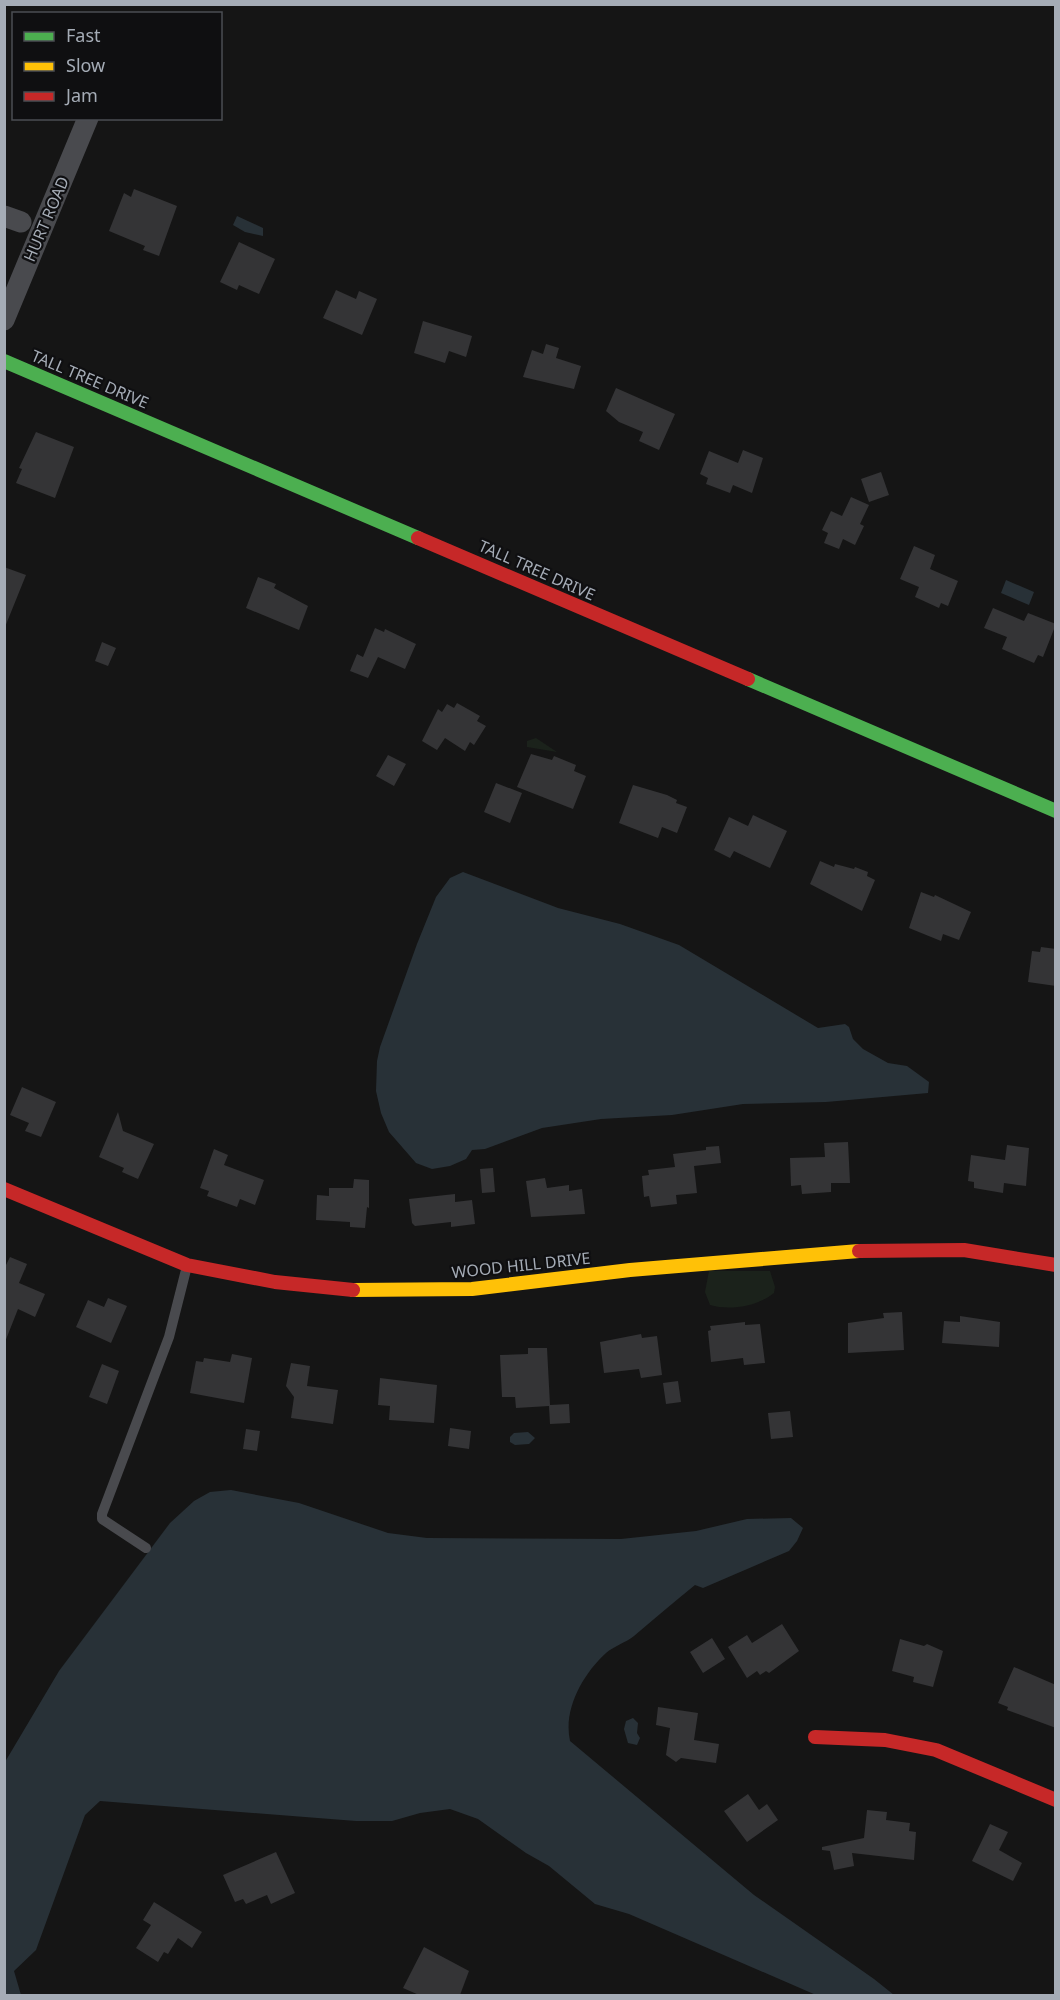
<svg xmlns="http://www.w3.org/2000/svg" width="1060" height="2000" viewBox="0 0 1060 2000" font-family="'Noto Sans',sans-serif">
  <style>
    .green { fill: #1b221b }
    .water { fill: #283137 }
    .building { fill: #343436 }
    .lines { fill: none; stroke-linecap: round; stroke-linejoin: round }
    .lane { stroke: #494a4e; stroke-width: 10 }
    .street { stroke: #494a4e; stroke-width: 21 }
    .fast { stroke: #4caf50; stroke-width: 14 }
    .slow { stroke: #ffc107; stroke-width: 14 }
    .jam { stroke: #c62828; stroke-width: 14 }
    .labels { text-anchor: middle; stroke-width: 4.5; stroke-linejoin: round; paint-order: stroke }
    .street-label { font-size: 16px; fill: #a5acb6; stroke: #0f0f11 }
  </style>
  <rect width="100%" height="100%" fill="#151515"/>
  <path class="green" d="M 536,738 L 557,752 L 527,747 L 527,741 Z
    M 709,1271 L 770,1271 L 775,1287 L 774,1293 C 758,1306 730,1311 710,1305 L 705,1292 Z"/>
  <path class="water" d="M 237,216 L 263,228 L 263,236 L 245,232 L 233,225 Z
    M 1006,580 L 1034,592 L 1029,605 L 1001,593 Z
    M 463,872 L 558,908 L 620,924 L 679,945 L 818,1028 L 845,1024 L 849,1027 L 853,1039 L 863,1049 L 888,1063 L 907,1066 L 929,1082 L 928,1093 L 826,1102 L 743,1104 L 672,1115 L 601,1119 L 542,1128 L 485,1149 L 472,1150 L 466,1159 L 450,1166 L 432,1169 L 416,1163 L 389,1132 L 381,1113 L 376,1091 L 377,1061 L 380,1047 L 417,944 L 436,897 L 450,878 Z
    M 528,1432 L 535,1438 L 529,1444 L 515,1445 L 510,1442 L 510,1437 L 514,1433 Z
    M 231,1490 L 299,1503 L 388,1533 L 427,1538 L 621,1539 L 696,1531 L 747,1519 L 791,1518 L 803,1528 L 797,1541 L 789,1551 L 703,1588 L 695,1585 C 674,1602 654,1619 634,1636 C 625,1643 614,1646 606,1653 C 583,1674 563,1709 570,1741 L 754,1895 L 874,1979 L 894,1995 L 816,1995 L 629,1914 L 595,1904 L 549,1866 L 526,1853 L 478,1819 L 450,1809 L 420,1813 L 392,1821 L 356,1821 L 100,1801 L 85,1815 L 36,1950 L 14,1971 L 21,1995 L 5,1996 L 5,1762 L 59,1671 L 170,1523 L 194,1501 L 210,1492 Z
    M 633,1718 L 638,1723 L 637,1733 L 640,1738 L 637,1745 L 628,1743 L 624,1729 L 626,1721 Z"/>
  <path class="building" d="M 134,189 L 177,206 L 159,256 L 143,250 L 145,246 L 109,231 L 124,193 L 131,197 Z
    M 239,242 L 275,259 L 259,294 L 239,285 L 237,290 L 220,282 Z
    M 336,290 L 356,299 L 359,291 L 377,299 L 362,335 L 323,318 Z
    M 423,321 L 472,336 L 466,357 L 449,351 L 445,363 L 414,353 Z
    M 546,344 L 559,348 L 556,358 L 581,366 L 574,389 L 523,377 L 532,350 L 543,354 Z
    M 616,388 L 675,414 L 659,450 L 639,441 L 643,432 L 619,422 L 606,411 Z
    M 36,432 L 74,447 L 55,498 L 16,483 L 22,469 L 19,468 Z
    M 743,450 L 763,458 L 752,493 L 733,485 L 730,493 L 706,484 L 708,478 L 700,474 L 709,451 L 738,463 Z
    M 881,472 L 889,495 L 869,502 L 861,479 Z
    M 851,497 L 869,505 L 860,524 L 864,526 L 855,545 L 843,539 L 839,549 L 824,543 L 828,533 L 822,530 L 831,511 L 842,516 Z
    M 914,546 L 935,555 L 930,569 L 958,581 L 948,606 L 941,603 L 939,608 L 915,597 L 919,587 L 900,579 Z
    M 4,567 L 26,575 L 5,627 L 4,627 Z
    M 258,577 L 276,584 L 274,588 L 308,606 L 299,630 L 246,608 Z
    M 993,608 L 1024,621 L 1028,613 L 1056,624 L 1043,657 L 1038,655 L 1034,663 L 1002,649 L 1007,637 L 984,628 Z
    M 375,628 L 384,632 L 385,629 L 416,644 L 405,669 L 378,657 L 368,678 L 350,671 L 357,654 L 363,657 Z
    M 102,642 L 116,648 L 108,666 L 95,661 Z
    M 457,703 L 480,716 L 477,721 L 486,726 L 474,745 L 470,742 L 465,751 L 445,738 L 437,750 L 422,741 L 438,709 L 442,712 L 447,704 L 454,708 Z
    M 531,754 L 552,760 L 554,756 L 576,765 L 574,771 L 586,776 L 573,809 L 517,787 Z
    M 388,755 L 406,764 L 394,786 L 376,776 Z
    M 496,783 L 522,793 L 510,823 L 484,812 Z
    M 633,785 L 667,795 L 677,800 L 676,803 L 687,807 L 677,833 L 662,827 L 658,838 L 619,823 Z
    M 753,815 L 787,831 L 770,868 L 734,851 L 730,858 L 714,850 L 729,817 L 748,826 Z
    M 820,861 L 834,867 L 835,864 L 854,869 L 855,867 L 868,872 L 867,876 L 875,880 L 862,911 L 810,884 Z
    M 921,892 L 934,897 L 935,895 L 971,912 L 959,940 L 943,934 L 941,941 L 909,928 Z
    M 1041,947 L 1056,949 L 1056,986 L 1028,982 L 1032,951 L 1040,952 Z
    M 22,1087 L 56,1102 L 41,1137 L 25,1131 L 29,1123 L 10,1115 Z
    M 118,1112 L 123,1131 L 154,1144 L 138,1179 L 122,1172 L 124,1168 L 99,1157 Z
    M 848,1142 L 850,1183 L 831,1183 L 831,1192 L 802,1194 L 801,1185 L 791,1186 L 790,1158 L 825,1157 L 824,1143 Z
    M 1007,1145 L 1029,1148 L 1026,1186 L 1004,1183 L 1003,1193 L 974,1188 L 974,1182 L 968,1181 L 971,1155 L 1005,1160 Z
    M 719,1146 L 721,1163 L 694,1166 L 697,1193 L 676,1195 L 677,1204 L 651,1207 L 649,1196 L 644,1197 L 642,1176 L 649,1175 L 648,1170 L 675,1167 L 673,1154 L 706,1150 L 706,1147 Z
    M 214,1149 L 228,1155 L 224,1165 L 264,1180 L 255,1205 L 240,1199 L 237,1207 L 207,1196 L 209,1191 L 200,1188 Z
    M 493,1168 L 495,1192 L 482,1193 L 480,1169 Z
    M 545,1178 L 547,1188 L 569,1185 L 569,1191 L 582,1189 L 585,1214 L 531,1217 L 526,1181 Z
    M 354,1179 L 369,1180 L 369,1208 L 367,1207 L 365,1228 L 350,1227 L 350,1222 L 316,1220 L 317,1195 L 329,1196 L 329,1188 L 353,1188 Z
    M 455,1194 L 455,1202 L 472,1200 L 475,1224 L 451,1227 L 451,1222 L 415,1226 L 412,1223 L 409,1199 Z
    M 10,1257 L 27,1264 L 19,1283 L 45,1294 L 35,1317 L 18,1309 L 5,1342 L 4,1269 Z
    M 108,1298 L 127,1306 L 111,1343 L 76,1327 L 88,1300 L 104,1307 Z
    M 902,1312 L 904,1350 L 848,1353 L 848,1323 L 884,1318 L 883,1313 Z
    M 960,1316 L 1000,1322 L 999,1347 L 942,1343 L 944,1321 L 960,1322 Z
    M 745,1322 L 745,1325 L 760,1324 L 765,1363 L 744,1365 L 743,1358 L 711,1362 L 708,1331 L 711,1330 L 710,1326 Z
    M 641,1334 L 642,1338 L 657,1336 L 662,1375 L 641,1378 L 639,1369 L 604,1373 L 600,1342 Z
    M 528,1348 L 547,1348 L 550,1405 L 569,1404 L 570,1423 L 550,1424 L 549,1406 L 516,1408 L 515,1397 L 502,1397 L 500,1355 L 528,1354 Z
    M 232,1354 L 252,1358 L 244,1403 L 190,1393 L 196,1361 L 203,1362 L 204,1358 L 230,1362 Z
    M 291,1363 L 310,1366 L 307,1386 L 338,1390 L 333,1424 L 291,1418 L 294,1397 L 286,1386 Z
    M 102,1364 L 119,1371 L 107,1404 L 89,1397 Z
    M 380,1378 L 437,1385 L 434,1423 L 389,1420 L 390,1406 L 378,1405 Z
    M 678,1381 L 681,1402 L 666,1404 L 663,1383 Z
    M 790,1411 L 793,1437 L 771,1439 L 768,1413 Z
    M 450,1428 L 471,1431 L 469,1449 L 448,1446 Z
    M 246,1429 L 260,1431 L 257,1451 L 243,1449 Z
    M 782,1624 L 799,1651 L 769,1673 L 766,1671 L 760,1675 L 757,1671 L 747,1678 L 728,1647 L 747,1635 L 752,1643 Z
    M 712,1638 L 725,1659 L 703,1673 L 690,1652 Z
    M 900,1639 L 924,1646 L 927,1644 L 943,1651 L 933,1687 L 913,1682 L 914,1677 L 892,1671 Z
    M 1014,1667 L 1056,1685 L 1056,1728 L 1007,1710 L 1008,1707 L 998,1703 Z
    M 658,1707 L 698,1713 L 694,1740 L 719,1744 L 716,1763 L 681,1758 L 676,1762 L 666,1755 L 670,1728 L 656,1725 Z
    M 748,1794 L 759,1810 L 767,1804 L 778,1820 L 747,1842 L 724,1811 Z
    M 867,1810 L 887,1812 L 886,1820 L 910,1823 L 909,1831 L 916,1832 L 914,1860 L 852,1853 L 854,1866 L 834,1870 L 830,1851 L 822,1850 L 822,1847 L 864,1838 Z
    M 990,1824 L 1008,1832 L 999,1850 L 1022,1863 L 1013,1881 L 972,1861 Z
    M 276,1852 L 295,1893 L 271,1904 L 267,1895 L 246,1904 L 243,1899 L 235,1902 L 223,1875 Z
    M 154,1902 L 202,1932 L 192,1948 L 178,1938 L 168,1954 L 164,1952 L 158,1962 L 136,1948 L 151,1925 L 143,1920 Z
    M 424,1947 L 469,1971 L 460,1995 L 419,1995 L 403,1988 Z"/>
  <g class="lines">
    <path class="lane" d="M 146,1548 L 102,1519 L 102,1514 L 169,1337 L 187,1266"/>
    <path class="street" d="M 4,216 L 21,222
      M 4,320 L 88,118"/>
    <path class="fast" d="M 4,361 L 418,538
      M 748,679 L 1056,811"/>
    <path class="slow" d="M 353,1290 L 472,1289 L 630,1270 L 859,1251"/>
    <path class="jam" d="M 418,538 L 748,679
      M 4,1189 L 187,1265 L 275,1282 L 353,1290
      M 859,1251 L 964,1250 L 1056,1265
      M 815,1737 L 885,1740 L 936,1750 L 1056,1800"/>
  </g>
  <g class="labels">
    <g class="street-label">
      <text transform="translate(46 219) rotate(-67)" y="6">HURT ROAD</text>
      <text transform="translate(90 379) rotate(23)" y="6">TALL TREE DRIVE</text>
      <text transform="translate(537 570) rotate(24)" y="6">TALL TREE DRIVE</text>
      <text transform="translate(521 1265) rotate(-6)" y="6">WOOD HILL DRIVE</text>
    </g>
  </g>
  <rect width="1060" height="2000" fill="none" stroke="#a5acb6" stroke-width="12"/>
  <rect x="12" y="12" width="210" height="108" fill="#0f0f11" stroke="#4b4e53" stroke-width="1.5"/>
  <rect x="24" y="32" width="30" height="9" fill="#4caf50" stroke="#4b4e53" stroke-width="1.5"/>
  <text x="66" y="42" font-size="18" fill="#a5acb6">Fast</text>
  <rect x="24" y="62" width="30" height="9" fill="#ffc107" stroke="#4b4e53" stroke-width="1.5"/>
  <text x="66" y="72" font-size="18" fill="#a5acb6">Slow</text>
  <rect x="24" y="92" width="30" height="9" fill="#c62828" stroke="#4b4e53" stroke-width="1.5"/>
  <text x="66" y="102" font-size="18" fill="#a5acb6">Jam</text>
</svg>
